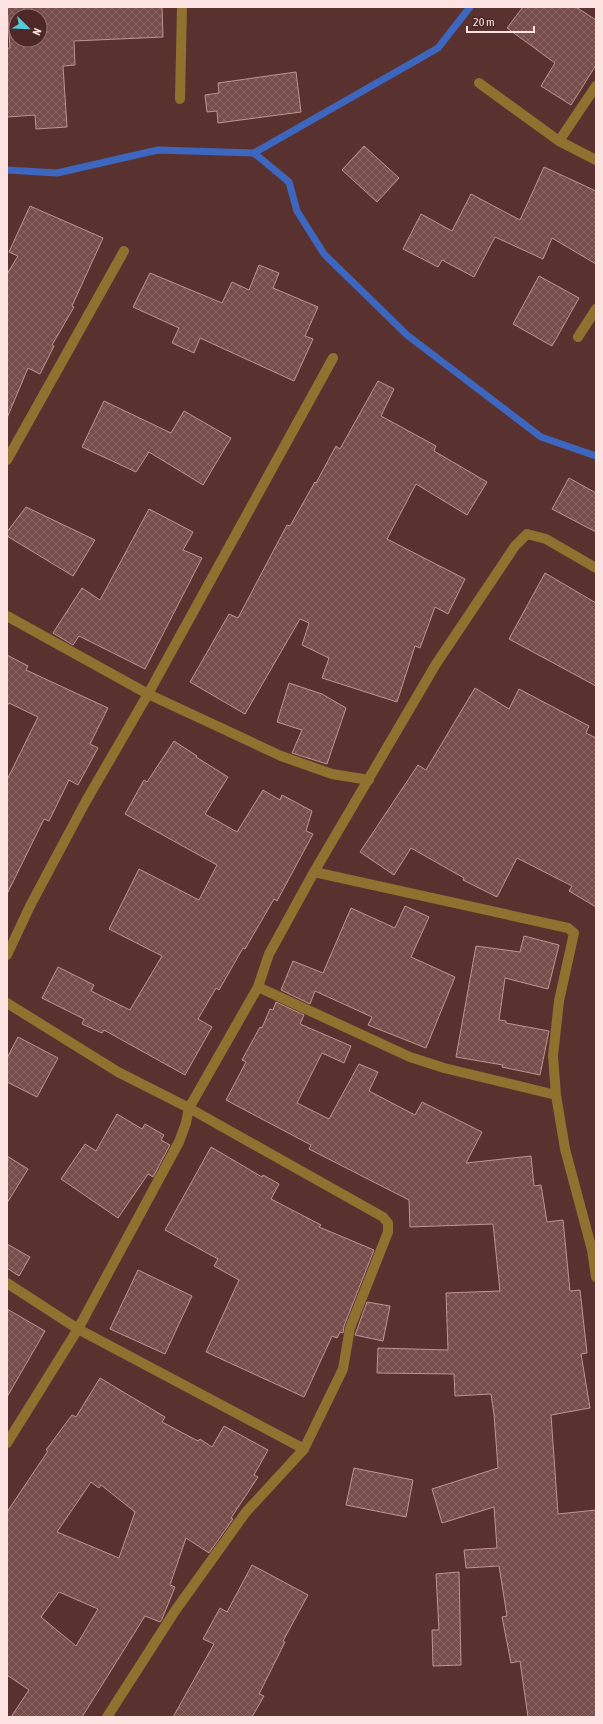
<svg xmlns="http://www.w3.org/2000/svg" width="603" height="1724" viewBox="0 0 603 1724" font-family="'Asap Condensed',sans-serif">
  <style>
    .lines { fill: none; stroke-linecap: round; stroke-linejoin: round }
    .stream { stroke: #3d67bf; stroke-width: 7 }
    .building { fill: url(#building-cross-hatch); stroke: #c29390; fill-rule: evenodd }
    .minor { stroke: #90712f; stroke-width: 10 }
  </style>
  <defs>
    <pattern id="building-cross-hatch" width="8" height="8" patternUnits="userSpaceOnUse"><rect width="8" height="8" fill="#764d4a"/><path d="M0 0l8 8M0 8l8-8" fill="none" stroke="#8a6664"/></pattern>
  </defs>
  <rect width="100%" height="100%" fill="#593230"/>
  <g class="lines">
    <path class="stream" d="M 254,153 L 438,48 L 470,7
      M 7,170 L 57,173 L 158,150 L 254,153 L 289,182 L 297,211 L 324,254 L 407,335 L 541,437 L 596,456"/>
  </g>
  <path class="building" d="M 7,7 L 162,7 L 163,37 L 74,41 L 75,65 L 63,66 L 67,127 L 36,129 L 35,115 L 7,117 L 7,48 L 10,48 ZM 16,16 L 40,16 L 40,40 L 16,40 Z
    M 523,7 L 576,7 L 596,20 L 596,65 L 571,105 L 541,86 L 555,63 L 507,28 Z
    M 296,72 L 301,112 L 218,123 L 217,111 L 207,112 L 205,95 L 219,93 L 218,83 Z
    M 364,146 L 399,178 L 377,202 L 342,170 Z
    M 544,167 L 596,191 L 596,264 L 552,238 L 543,259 L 495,237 L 474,277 L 442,260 L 438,267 L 403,249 L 421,214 L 452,231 L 471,194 L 520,220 Z
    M 30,206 L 103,238 L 72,306 L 74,307 L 52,345 L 54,346 L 40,374 L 28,368 L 7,418 L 7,274 L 18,256 L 9,252 Z
    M 259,265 L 279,273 L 273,288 L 318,307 L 305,336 L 313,339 L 294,381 L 200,338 L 194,353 L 172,343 L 179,328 L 133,307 L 150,273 L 222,303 L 232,282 L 249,290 Z
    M 539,276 L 579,298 L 552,346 L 513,324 Z
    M 378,381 L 394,389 L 381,416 L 436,446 L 434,451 L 487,482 L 467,515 L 416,484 L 387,539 L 465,579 L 448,614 L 435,607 L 420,648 L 415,646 L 397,702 L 322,678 L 329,658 L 302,645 L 309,623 L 300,619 L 245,714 L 190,682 L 229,614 L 238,618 L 287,525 L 290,526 L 315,482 L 316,483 L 336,446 L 340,449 Z
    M 104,401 L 171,433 L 184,411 L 231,438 L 203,485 L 149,452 L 136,472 L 82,447 Z
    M 569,478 L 596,493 L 596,532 L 552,509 Z
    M 26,507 L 95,540 L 73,576 L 7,536 L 7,532 Z
    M 149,509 L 193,532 L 183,550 L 202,558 L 145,669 L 79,636 L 73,645 L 53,633 L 82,588 L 100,600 Z
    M 545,573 L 596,603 L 596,686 L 509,639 Z
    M 7,655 L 28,666 L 26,670 L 108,708 L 90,744 L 98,748 L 78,785 L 69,780 L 49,821 L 44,819 L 7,894 L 7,780 L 38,717 L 9,703 L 7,706 Z
    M 289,683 L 322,694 L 346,708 L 327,764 L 292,753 L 302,730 L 277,722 Z
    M 475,688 L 509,709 L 519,689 L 589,726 L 586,733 L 596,738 L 596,907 L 569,891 L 572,886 L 517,858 L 497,897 L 463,880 L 464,878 L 411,848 L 394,875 L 360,852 L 418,765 L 426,770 Z
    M 174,741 L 197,756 L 196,757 L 228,777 L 205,814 L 237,832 L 263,790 L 280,800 L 282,795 L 312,811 L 306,831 L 313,834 L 277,901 L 274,899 L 245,949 L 243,948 L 219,990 L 216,988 L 198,1019 L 212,1027 L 185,1075 L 104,1030 L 102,1033 L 82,1024 L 84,1019 L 42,998 L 58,967 L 94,985 L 91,991 L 130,1010 L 162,956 L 109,929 L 139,869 L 199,900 L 217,865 L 125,814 L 144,780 L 147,782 Z
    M 405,906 L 429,917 L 411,957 L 455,977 L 426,1048 L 368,1025 L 372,1017 L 315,991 L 310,1004 L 281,990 L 293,961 L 323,973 L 351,908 L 395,928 Z
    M 524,936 L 559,945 L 548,989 L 505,978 L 499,1020 L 506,1021 L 506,1023 L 549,1031 L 540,1075 L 502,1067 L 503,1065 L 456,1057 L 476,946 L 520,952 Z
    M 276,1002 L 304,1015 L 300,1024 L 351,1046 L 344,1063 L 322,1053 L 297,1103 L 329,1119 L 359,1064 L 378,1072 L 369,1091 L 415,1115 L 422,1102 L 482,1132 L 466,1163 L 531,1156 L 534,1186 L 541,1185 L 547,1222 L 563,1220 L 570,1291 L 580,1290 L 587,1353 L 581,1354 L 590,1408 L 551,1415 L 558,1514 L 596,1510 L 596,1717 L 528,1717 L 520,1661 L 511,1663 L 502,1617 L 507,1616 L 499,1566 L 466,1568 L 464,1550 L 497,1548 L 494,1507 L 442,1523 L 432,1489 L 498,1468 L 494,1414 L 491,1394 L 455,1396 L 454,1374 L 377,1373 L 378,1348 L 448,1350 L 446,1293 L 500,1291 L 493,1224 L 410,1227 L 409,1200 L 309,1149 L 311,1145 L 226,1100 L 246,1062 L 242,1060 L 260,1027 L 262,1028 L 270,1009 L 273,1010 Z
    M 18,1037 L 58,1058 L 37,1097 L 7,1082 L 7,1058 Z
    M 117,1114 L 142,1129 L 145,1124 L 164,1135 L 161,1140 L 170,1145 L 153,1177 L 148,1174 L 118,1218 L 61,1179 L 85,1144 L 96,1151 Z
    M 211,1147 L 262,1177 L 263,1175 L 279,1184 L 271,1199 L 321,1225 L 319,1227 L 374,1250 L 344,1326 L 343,1333 L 340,1332 L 337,1338 L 332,1336 L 304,1397 L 206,1352 L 239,1280 L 214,1266 L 218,1259 L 165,1230 Z
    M 7,1156 L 28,1169 L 7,1203 Z
    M 7,1244 L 30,1257 L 19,1276 L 7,1268 Z
    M 138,1270 L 192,1296 L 165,1354 L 110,1329 Z
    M 367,1302 L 390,1306 L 383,1341 L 355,1335 Z
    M 7,1309 L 45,1331 L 7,1397 Z
    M 100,1378 L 165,1417 L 162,1422 L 198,1441 L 200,1439 L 212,1447 L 224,1426 L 268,1450 L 254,1475 L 258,1477 L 231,1518 L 233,1519 L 209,1553 L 186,1538 L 170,1585 L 175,1587 L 162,1619 L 160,1622 L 145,1616 L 82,1717 L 11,1717 L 29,1690 L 7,1675 L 7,1512 L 48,1451 L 46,1450 L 72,1415 L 76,1417 ZM 91,1482 L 99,1488 L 101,1485 L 135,1512 L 119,1558 L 57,1532 ZM 59,1592 L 98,1609 L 76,1646 L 41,1617 Z
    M 354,1468 L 413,1480 L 406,1517 L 346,1505 Z
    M 252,1565 L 308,1595 L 283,1641 L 285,1642 L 259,1694 L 264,1696 L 252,1717 L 173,1717 L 214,1644 L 203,1639 L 220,1608 L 227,1612 Z
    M 459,1572 L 461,1665 L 433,1666 L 432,1630 L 439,1630 L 436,1574 Z"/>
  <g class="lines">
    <path class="minor" d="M 479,83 L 559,141 L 596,160
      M 180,99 L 182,7
      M 559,141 L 596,86
      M 578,337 L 596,309
      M 7,460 L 124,251
      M 7,616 L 148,694 L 281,756 L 332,774 L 369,780
      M 314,872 L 568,928 L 574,933 L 559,1001 L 553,1056 L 556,1095 L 565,1149 L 592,1250 L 596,1277
      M 7,955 L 30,906 L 86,801 L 148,694 L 333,358
      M 258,987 L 410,1057 L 444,1068 L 556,1095
      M 7,1003 L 118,1072 L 189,1108 L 383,1217 L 388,1223 L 388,1232 L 350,1328 L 343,1369 L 304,1449 L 246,1512 L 175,1611 L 107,1717
      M 7,1283 L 78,1329 L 304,1449
      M 7,1443 L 78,1329 L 179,1142 L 186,1123 L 189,1108 L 258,987 L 269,954 L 314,872 L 436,664 L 515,546 L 527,534 L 546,539 L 596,568"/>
  </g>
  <rect width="603" height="1724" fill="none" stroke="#fce2e0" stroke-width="16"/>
  <g transform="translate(28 28) rotate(113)"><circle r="19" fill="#4e2826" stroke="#947270"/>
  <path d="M0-3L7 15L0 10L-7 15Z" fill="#52ccd6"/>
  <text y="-6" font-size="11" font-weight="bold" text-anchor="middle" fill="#fce2e0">N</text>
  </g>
  <path d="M467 26v6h67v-6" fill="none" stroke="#fce2e0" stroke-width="2"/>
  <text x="473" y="26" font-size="12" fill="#fce2e0" stroke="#4e2826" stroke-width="3" paint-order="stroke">20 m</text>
</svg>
